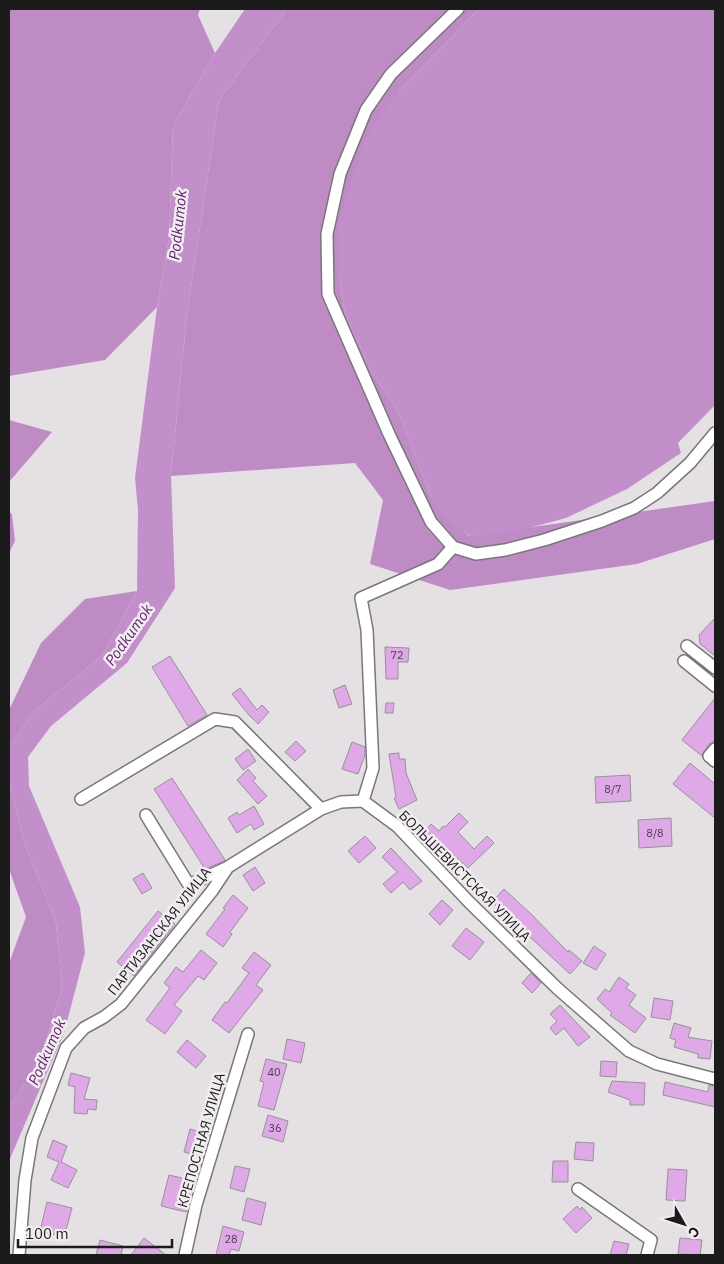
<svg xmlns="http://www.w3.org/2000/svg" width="724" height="1264" viewBox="0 0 724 1264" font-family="'IBM Plex Sans',sans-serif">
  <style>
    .forest { fill: #be8bc5 }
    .water { fill: #c38fca }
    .building { fill: #dea9e6; stroke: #969397 }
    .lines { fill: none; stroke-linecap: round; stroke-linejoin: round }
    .minor-casing { stroke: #7a777b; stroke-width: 14 }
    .minor { stroke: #fff; stroke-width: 11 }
    .labels { text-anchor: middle; stroke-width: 5; stroke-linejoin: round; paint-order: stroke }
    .number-label { font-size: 11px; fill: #4c3e4e }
    .street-label { font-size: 14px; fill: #1c1b1c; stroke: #f1edf1 }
    .water-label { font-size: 15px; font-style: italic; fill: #63246c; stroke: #f1edf1 }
  </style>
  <rect width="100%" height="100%" fill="#e4e0e4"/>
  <path class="forest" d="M 9,9 L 200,9 L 198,15 L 215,53 L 173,126 L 169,239 L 157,307 L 105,360 L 9,376 Z
    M 287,9 L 479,9 L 398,92 L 339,274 L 345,314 L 371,371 L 399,413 L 431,497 L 469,536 L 715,501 L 715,539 L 637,564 L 450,590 L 370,564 L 383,500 L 355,463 L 171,476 L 187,314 L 219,100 Z
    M 9,420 L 52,432 L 9,482 Z
    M 9,512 L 12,514 L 15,541 L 9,553 Z
    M 137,591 L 102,656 L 33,712 L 9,748 L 9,710 L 41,643 L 85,599 Z
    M 9,782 L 25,845 L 56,923 L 62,988 L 40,1060 L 9,1108 L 9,963 L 26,917 L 9,869 Z"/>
  <path class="water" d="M 245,9 L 287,9 L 219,100 L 187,314 L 171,476 L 175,588 L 127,663 L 51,726 L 28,757 L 29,786 L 80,907 L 85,953 L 64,1033 L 9,1161 L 9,1108 L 40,1060 L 62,988 L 56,923 L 25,845 L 9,782 L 9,748 L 33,712 L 102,656 L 137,591 L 138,510 L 135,478 L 157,307 L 169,239 L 173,126 L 215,53 Z
    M 479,9 L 715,9 L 715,405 L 678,443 L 681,453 L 627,489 L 566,518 L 525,529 L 470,536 L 443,515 L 431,497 L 399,413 L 371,371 L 345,314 L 339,274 L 339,221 L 365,141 L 398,92 Z"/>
  <path class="building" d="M 715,618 L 715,656 L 700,644 L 699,635 Z
    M 385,647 L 409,648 L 408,662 L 398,662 L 398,679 L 386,679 Z
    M 170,656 L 207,715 L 188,726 L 152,667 Z
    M 345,685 L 352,704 L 339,708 L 333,690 Z
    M 240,688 L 257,710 L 262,705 L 269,712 L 258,724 L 249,715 L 232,694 Z
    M 715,698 L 715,741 L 709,744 L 702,756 L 682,740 Z
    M 386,703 L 394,703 L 393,713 L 385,713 Z
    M 296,741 L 306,751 L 295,761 L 285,752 Z
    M 352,742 L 365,747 L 365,755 L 358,774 L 342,769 Z
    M 248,749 L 256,761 L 243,770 L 235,759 Z
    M 399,753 L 399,759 L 405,759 L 406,773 L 417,800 L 399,809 L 394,798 L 396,797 L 389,754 Z
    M 690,763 L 715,784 L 715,818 L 673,784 Z
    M 248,769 L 256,778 L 253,781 L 267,796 L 258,804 L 237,780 Z
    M 630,775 L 631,801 L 596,803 L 595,777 Z
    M 172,778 L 225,860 L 224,861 L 205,869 L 154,789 Z
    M 254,806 L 264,824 L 254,830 L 251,824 L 237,833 L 228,818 L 237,812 L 239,815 Z
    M 459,813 L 468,822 L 458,832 L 474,849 L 487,836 L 494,843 L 468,868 L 454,855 L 449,859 L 441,850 L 442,849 L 424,833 L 431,824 L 439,831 L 443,826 L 445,827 Z
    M 671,818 L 672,846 L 639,848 L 638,820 Z
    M 365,836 L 376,848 L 359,863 L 348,851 Z
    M 391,848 L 422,881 L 410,890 L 403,882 L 391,893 L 383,884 L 397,872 L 382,857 Z
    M 255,867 L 265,883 L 253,891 L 243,875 Z
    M 143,873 L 152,888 L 142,894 L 133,879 Z
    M 504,889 L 530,913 L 568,952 L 569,950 L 582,961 L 570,974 L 492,902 Z
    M 233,895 L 248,908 L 230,932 L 232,934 L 223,947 L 206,934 L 225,909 L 223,908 Z
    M 442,900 L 453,910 L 440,925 L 429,914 Z
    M 158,911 L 175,924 L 134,976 L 117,962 Z
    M 466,928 L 484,942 L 470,960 L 452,946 Z
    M 594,946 L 606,954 L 596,970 L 583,963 Z
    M 201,950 L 217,963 L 204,980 L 198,976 L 174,1005 L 182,1011 L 165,1034 L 146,1020 L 170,988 L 164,983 L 176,967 L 183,972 Z
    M 254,952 L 271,965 L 256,985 L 263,990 L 229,1033 L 212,1020 L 225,1002 L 227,1003 L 249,973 L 242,968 Z
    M 531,973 L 541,983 L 532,993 L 522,983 Z
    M 619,977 L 629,984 L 626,988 L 636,995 L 629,1005 L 646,1018 L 635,1033 L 610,1015 L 612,1013 L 597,999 L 605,989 L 609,992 Z
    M 654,998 L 673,1001 L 670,1020 L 651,1017 Z
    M 560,1005 L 590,1037 L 578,1046 L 564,1028 L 556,1035 L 550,1028 L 557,1021 L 550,1014 Z
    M 674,1023 L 691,1028 L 688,1037 L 712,1041 L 710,1059 L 698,1058 L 698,1054 L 674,1047 L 676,1040 L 670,1038 Z
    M 287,1039 L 305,1043 L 301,1063 L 283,1059 Z
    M 187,1040 L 206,1056 L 196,1068 L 177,1052 Z
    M 266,1059 L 287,1064 L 274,1110 L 258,1106 L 264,1082 L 260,1081 Z
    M 601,1061 L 617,1062 L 616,1077 L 600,1076 Z
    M 71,1073 L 90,1078 L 84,1099 L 97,1100 L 96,1110 L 88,1109 L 87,1114 L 74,1113 L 75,1087 L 68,1085 Z
    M 612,1081 L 645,1083 L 644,1105 L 630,1105 L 630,1100 L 608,1092 Z
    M 665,1082 L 708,1092 L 709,1085 L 715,1086 L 715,1107 L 663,1095 Z
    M 268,1115 L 288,1121 L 283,1142 L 262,1136 Z
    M 190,1129 L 204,1133 L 198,1156 L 184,1152 Z
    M 53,1140 L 67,1146 L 61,1162 L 77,1170 L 68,1188 L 51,1180 L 59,1162 L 47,1157 Z
    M 576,1142 L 594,1143 L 593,1161 L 574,1159 Z
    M 553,1161 L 568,1161 L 568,1182 L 552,1182 Z
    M 235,1166 L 250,1169 L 244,1192 L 230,1188 Z
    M 668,1169 L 687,1170 L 685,1201 L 666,1200 Z
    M 169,1175 L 186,1179 L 183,1192 L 190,1194 L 186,1212 L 161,1206 Z
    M 247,1198 L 266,1203 L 261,1225 L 242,1220 Z
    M 47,1202 L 72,1208 L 64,1237 L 40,1231 Z
    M 577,1206 L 580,1210 L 582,1207 L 592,1218 L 576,1233 L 563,1219 Z
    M 223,1226 L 244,1232 L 239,1251 L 231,1249 L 229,1255 L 216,1255 Z
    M 144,1238 L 166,1255 L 131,1255 Z
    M 680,1238 L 702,1240 L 700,1255 L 678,1254 Z
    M 100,1240 L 123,1246 L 121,1255 L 96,1255 Z
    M 614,1241 L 629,1244 L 626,1255 L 610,1255 Z"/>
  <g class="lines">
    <defs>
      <path id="minor" d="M 458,9 L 391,74 L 366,110 L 340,174 L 327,234 L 328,294 L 389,434 L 431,522 L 453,547 L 476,554 L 505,550 L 544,540 L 602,521 L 634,508 L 657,493 L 690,463 L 715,433
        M 687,646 L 715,668
        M 684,661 L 715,686
        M 715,749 L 709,756 L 715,761
        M 81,799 L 215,719 L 235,722 L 321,809
        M 363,801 L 397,826 L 469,902 L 558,989 L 629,1051 L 657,1064 L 715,1079
        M 363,801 L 373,768 L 367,630 L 361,598 L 438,564 L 453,547
        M 146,815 L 189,885 L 226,868
        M 578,1189 L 651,1240 L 647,1255
        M 19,1255 L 25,1180 L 32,1138 L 66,1048 L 84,1028 L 104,1017 L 121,1004 L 212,891 L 228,867 L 321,809 L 341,802 L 363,801
        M 185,1255 L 196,1205 L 248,1034"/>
    </defs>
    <use href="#minor" class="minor-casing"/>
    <use href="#minor" class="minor"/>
  </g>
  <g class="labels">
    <g class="number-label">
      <text x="397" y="659">72</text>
      <text x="613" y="793">8/7</text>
      <text x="655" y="837">8/8</text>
      <text x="274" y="1076">40</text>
      <text x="275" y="1132">36</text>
      <text x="231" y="1243">28</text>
    </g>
    <g class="street-label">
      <text transform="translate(465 876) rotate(45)" y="5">БОЛЬШЕВИСТСКАЯ УЛИЦА</text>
      <text transform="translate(159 931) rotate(-52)" y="5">ПАРТИЗАНСКАЯ УЛИЦА</text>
      <text transform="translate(201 1140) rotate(-74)" y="5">КРЕПОСТНАЯ УЛИЦА</text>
    </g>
    <g class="water-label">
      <text transform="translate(178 225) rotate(-84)" y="5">Podkumok</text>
      <text transform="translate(129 635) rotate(-55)" y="5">Podkumok</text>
      <text transform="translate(47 1052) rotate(-66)" y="5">Podkumok</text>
    </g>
  </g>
  <rect width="724" height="1264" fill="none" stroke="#1c1b1c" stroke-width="20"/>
  <g transform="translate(684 1224) rotate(129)" stroke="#f1edf1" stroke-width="4" paint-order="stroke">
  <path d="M0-4L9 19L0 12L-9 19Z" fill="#1c1b1c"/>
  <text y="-8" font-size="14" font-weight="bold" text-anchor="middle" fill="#1c1b1c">С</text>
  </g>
  <path d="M18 1239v8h154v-8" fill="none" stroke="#1c1b1c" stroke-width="2.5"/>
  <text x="25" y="1239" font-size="15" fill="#1c1b1c" stroke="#f1edf1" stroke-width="4" paint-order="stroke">100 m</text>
</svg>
